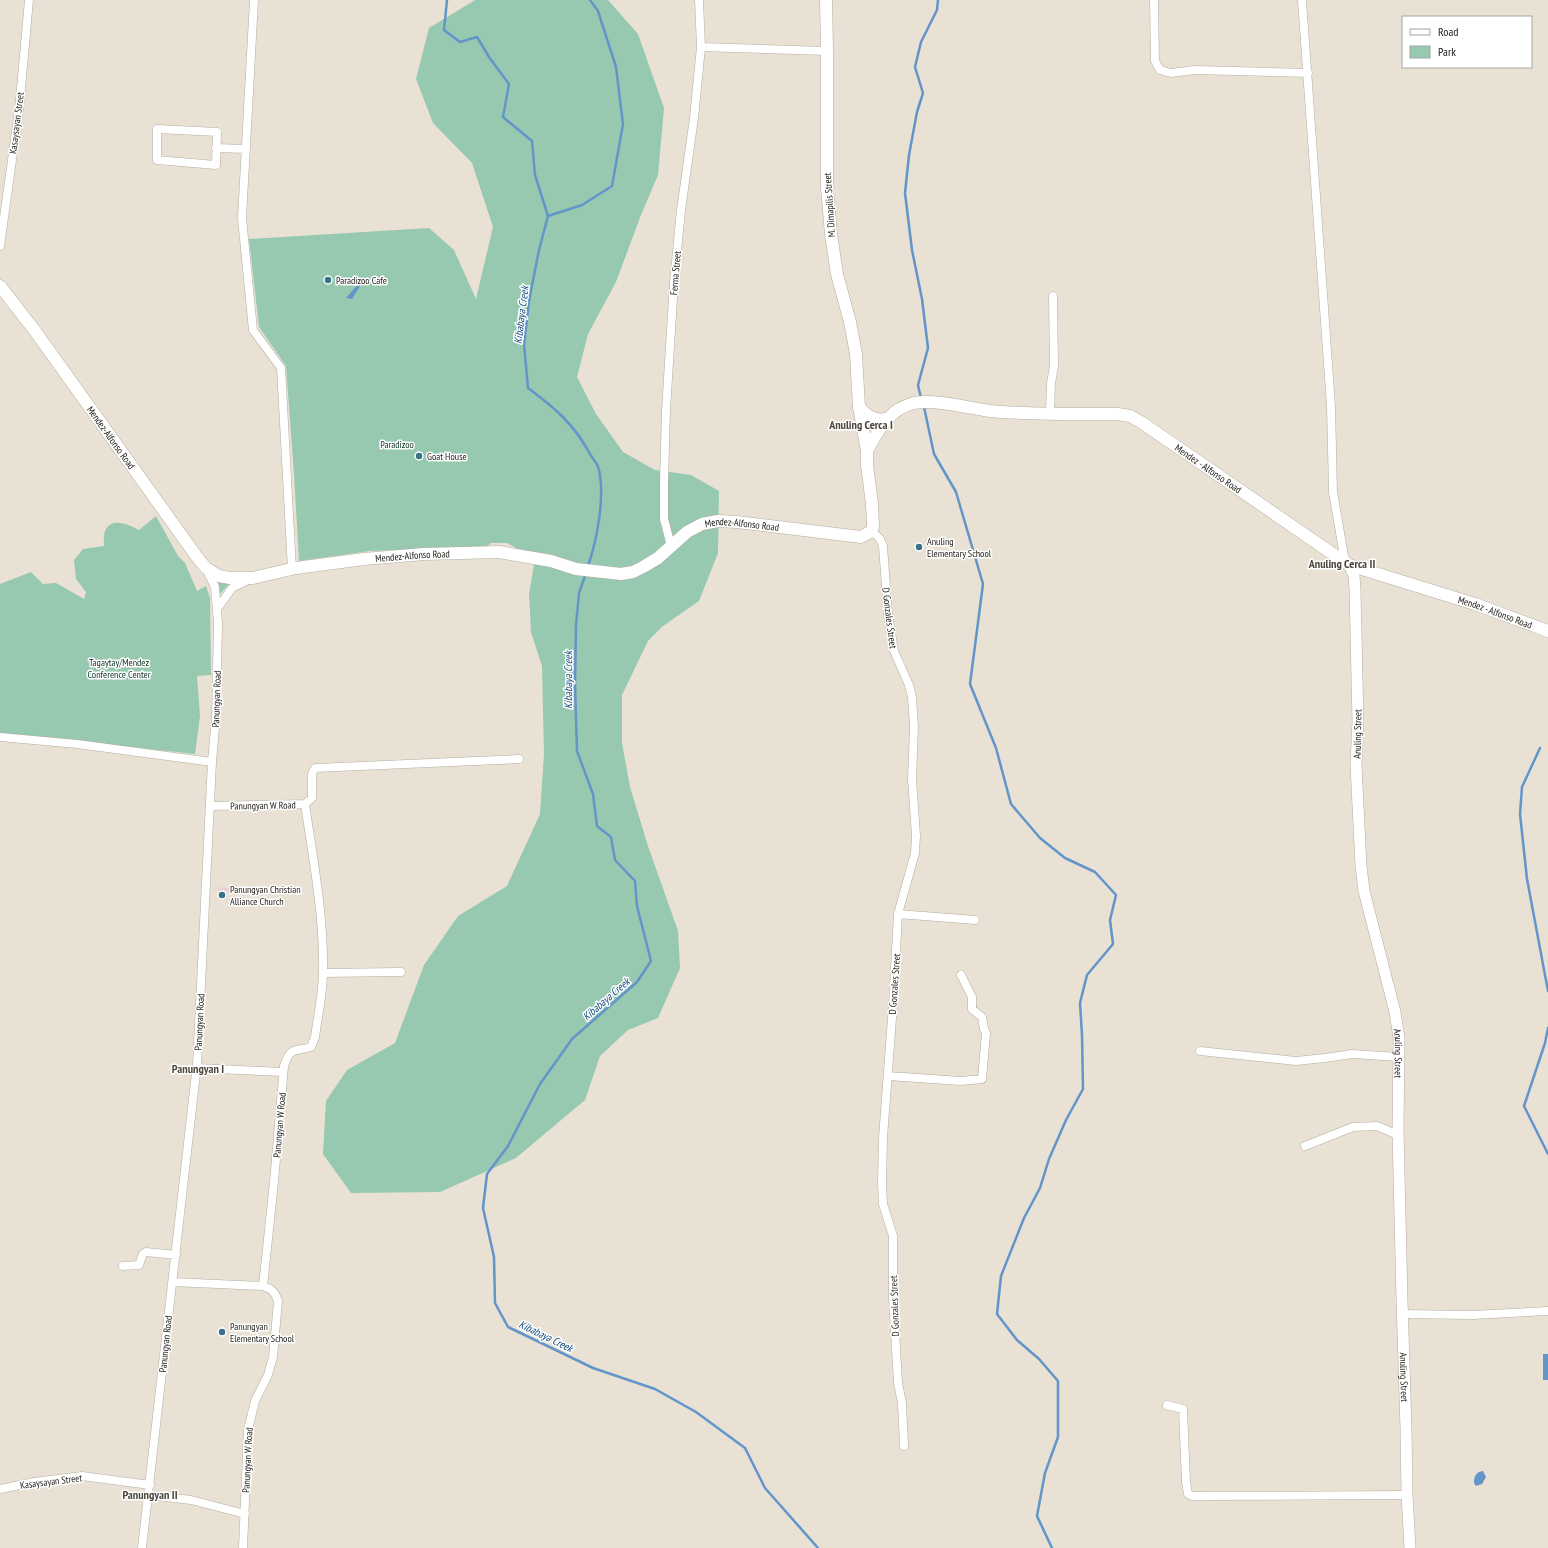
<svg xmlns="http://www.w3.org/2000/svg" width="1548" height="1548" viewBox="0 0 1548 1548" font-family="'PT Sans Narrow',sans-serif">
  <style>
    .commercial { fill: #ead0d6 }
    .green { fill: #97c9b0 }
    .water { fill: #6295c9 }
    .lines { fill: none; stroke-linecap: round; stroke-linejoin: round }
    .stream { stroke: #6295c9; stroke-width: 2.5 }
    .minor-casing { stroke: #b4aea1; stroke-width: 9 }
    .tertiary-casing { stroke: #b4aea1; stroke-width: 12 }
    .secondary-casing { stroke: #b4aea1; stroke-width: 13 }
    .minor { stroke: #fff; stroke-width: 8 }
    .tertiary { stroke: #fff; stroke-width: 11 }
    .secondary { stroke: #fff; stroke-width: 12 }
    .poi-dot { fill: #37728a; stroke: #fff; stroke-width: 1.5 }
    .labels { text-anchor: middle; stroke-width: 3; stroke-linejoin: round; paint-order: stroke }
    .street-label { font-size: 10px; fill: #24211d; stroke: #fff }
    .poi-label { font-size: 10px; fill: #24211d; stroke: #fff; text-anchor: start }
    .park-label { font-size: 10px; fill: #0d3123; stroke: #fff }
    .water-label { font-size: 11px; font-style: italic; fill: #134b7d; stroke: #fff }
    .quarter-label { font-size: 12px; font-weight: bold; fill: #4c463c; stroke: #fff }
  </style>
  <rect width="100%" height="100%" fill="#e8e1d4"/>
  <path class="commercial" d="M 218,887 L 239,889 L 238,893 L 218,891 Z"/>
  <path class="green" d="M 475,0 L 608,0 L 638,34 L 664,108 L 658,175 L 641,215 L 616,282 L 588,334 L 577,377 L 596,414 L 623,452 L 655,470 L 691,475 L 719,491 L 718,553 L 699,601 L 663,626 L 648,641 L 622,695 L 622,743 L 630,787 L 648,846 L 678,931 L 680,968 L 658,1018 L 628,1030 L 600,1056 L 585,1100 L 516,1158 L 440,1192 L 351,1193 L 323,1154 L 326,1101 L 347,1070 L 395,1043 L 424,965 L 458,916 L 507,886 L 540,814 L 544,754 L 542,666 L 531,632 L 529,594 L 536,553 L 519,550 L 507,543 L 491,543 L 486,547 L 370,551 L 299,561 L 294,474 L 286,366 L 259,327 L 249,239 L 429,228 L 454,250 L 476,299 L 493,227 L 472,163 L 433,123 L 416,79 L 429,28 Z
    M 156,516 L 178,556 L 185,563 L 197,591 L 206,586 L 210,598 L 211,675 L 197,676 L 200,716 L 195,754 L 0,733 L 0,584 L 31,572 L 43,584 L 56,583 L 84,599 L 86,592 L 76,579 L 74,560 L 83,549 L 104,546 C 104,540 103,534 106,529 C 113,517 130,525 139,530 Z
    M 218,579 L 230,583 L 220,594 Z"/>
  <path class="water" d="M 359,283 L 360,286 L 352,299 L 346,298 Z
    M 1543,1354 L 1548,1354 L 1548,1380 L 1543,1380 Z
    M 1483,1471 L 1486,1477 L 1482,1484 L 1476,1486 L 1474,1483 C 1474,1476 1476,1472 1483,1471 Z"/>
  <g class="lines">
    <path class="stream" d="M 447,0 L 444,30 L 460,42 L 477,37 L 489,57 L 509,84 L 503,117 L 532,141 L 535,175 L 548,216 L 539,250 L 529,301 L 524,344 L 528,388 C 555,408 574,424 590,454 C 593,459 598,464 599,470 C 605,497 597,540 588,566
      M 548,216 L 582,205 L 612,186 L 623,124 L 616,67 L 598,11 L 590,0
      M 921,398 L 918,385 L 928,348 L 922,299 L 912,250 L 905,193 L 909,155 L 917,112 L 923,93 L 915,67 L 921,42 L 937,10 L 938,0
      M 924,407 L 934,454 L 956,492 L 983,584 L 970,684 L 996,748 L 1011,804 L 1040,838 L 1065,858 L 1095,872 L 1116,895 L 1110,920 L 1113,944 L 1087,975 L 1080,1003 L 1082,1035 L 1083,1089 L 1066,1120 L 1049,1159 L 1040,1188 L 1024,1218 L 1001,1276 L 997,1314 L 1017,1340 L 1039,1359 L 1058,1381 L 1058,1437 L 1045,1473 L 1037,1516 L 1052,1548
      M 586,573 L 579,593 L 576,625 L 575,684 L 577,751 L 593,794 L 597,826 L 611,837 L 615,860 L 635,881 L 637,906 L 651,961 L 637,982 L 572,1039 L 540,1084 L 508,1146 L 487,1174 L 483,1208 L 494,1257 L 495,1303 L 508,1327 L 593,1368 L 655,1389 L 696,1412 L 745,1448 L 765,1488 L 818,1548
      M 1540,748 L 1522,787 L 1520,814 L 1527,879 L 1548,991
      M 1548,1028 L 1545,1043 L 1524,1106 L 1548,1154"/>
    <defs>
      <path id="minor" d="M 254,0 L 242,218 L 253,330 L 281,368 L 292,569
        M 1154,0 L 1155,61 L 1160,70 L 1171,73 L 1195,70 L 1308,73
        M 1302,0 L 1331,406 L 1333,492 L 1344,556 L 1348,564
        M 701,47 L 827,51
        M 157,129 L 217,132 L 216,165 L 157,160 Z
        M 216,148 L 246,149
        M 0,246 L 19,110 L 29,0
        M 1050,413 L 1051,383 L 1054,366 L 1053,296
        M 872,531 L 880,539 L 883,546 L 888,614 L 894,651 L 909,685 L 912,697 L 914,727 L 912,779 L 916,836 L 915,853 L 898,914 L 893,1005 L 883,1138 L 882,1184 L 883,1204 L 893,1236 L 893,1297 L 898,1383 L 902,1403 L 904,1446
        M 671,546 L 664,519 L 664,482 L 666,410 L 674,282 L 681,210 L 694,118 L 701,47 L 699,0
        M 217,609 L 232,588 L 250,579
        M 0,737 L 77,744 L 212,762
        M 305,804 L 312,798 L 312,774 L 315,768 L 519,759
        M 211,806 L 305,804 C 313,859 324,915 323,971 C 323,993 318,1015 315,1037 L 311,1047 C 294,1052 291,1046 284,1066 L 274,1182 L 263,1286
        M 898,914 L 975,920
        M 323,973 L 401,972
        M 1200,1051 L 1296,1061 L 1325,1058 L 1352,1054 L 1399,1057
        M 196,1068 L 283,1072
        M 888,1076 L 961,1081 L 982,1079 L 986,1033 L 984,1029 L 982,1017 L 972,1009 L 972,997 L 961,975
        M 1305,1146 L 1353,1127 L 1377,1126 L 1398,1135
        M 123,1266 L 139,1265 L 143,1254 L 146,1252 L 176,1255
        M 173,1282 L 263,1286 C 272,1289 275,1292 278,1301 L 273,1357 L 268,1375 L 255,1401 L 248,1430 L 243,1548
        M 1402,1314 L 1472,1315 L 1548,1311
        M 1167,1405 L 1183,1409 L 1186,1482 L 1188,1494 L 1192,1496 L 1407,1495
        M 0,1489 L 34,1482 L 82,1476 L 150,1485
        M 149,1495 L 191,1500 L 245,1514
        M 142,1548 L 197,1064 L 212,762 L 216,716 L 218,624 L 215,587 L 206,569"/>
      <g id="tertiary">
        <path id="s1" d="M 1349,565 L 1354,576 L 1355,589 L 1358,722 L 1356,765 L 1361,866 L 1364,891 L 1395,1012 L 1399,1038 L 1398,1131 L 1402,1300 L 1406,1429 L 1407,1495 L 1410,1548"/>
      </g>
      <g id="secondary">
        <path id="s2" d="M 0,286 L 35,331 L 197,557 L 206,568 L 219,576 L 230,578 L 253,578 L 296,568 L 364,559 L 424,554 L 499,552 L 551,561 L 576,569 L 621,574 L 633,572 L 643,567 L 658,558 L 687,532 L 702,524 L 718,521 L 737,522 L 861,537 L 872,531 L 873,526 L 872,504 L 867,465 L 867,451 L 859,407 L 856,354 L 850,322 L 837,274 L 831,234 L 827,188 L 827,51 L 826,0"/>
        <path d="M 859,407 C 867,416 874,421 886,419"/>
        <path id="s3" d="M 867,451 C 878,430 889,409 914,403 C 935,399 969,408 990,411 C 1032,415 1076,414 1118,414 L 1130,416 L 1141,422 L 1349,565 L 1475,604 L 1548,631"/>
      </g>
    </defs>
    <use href="#minor" class="minor-casing"/>
    <use href="#tertiary" class="tertiary-casing"/>
    <use href="#secondary" class="secondary-casing"/>
    <use href="#minor" class="minor"/>
    <use href="#tertiary" class="tertiary"/>
    <use href="#secondary" class="secondary"/>
  </g>
  <g class="poi-dot">
    <circle cx="328" cy="280" r="4"/>
    <circle cx="419" cy="456" r="4"/>
    <circle cx="919" cy="547" r="4"/>
    <circle cx="222" cy="895" r="4"/>
    <circle cx="222" cy="1332" r="4"/>
  </g>
  <g class="labels">
    <g class="street-label">
      <text transform="translate(16 123) rotate(-83)" y="4">Kasaysayan Street</text>
      <text transform="translate(829 205) rotate(-94)" y="4">M. Dimapilis Street</text>
      <text transform="translate(675 273) rotate(-85)" y="4">Ferma Street</text>
      <text dy="4" stroke="none"><textPath href="#s2" startOffset="188">Mendez-Alfonso Road</textPath></text>
      <text dy="4" stroke="none"><textPath href="#s3" startOffset="381">Mendez - Alfonso Road</textPath></text>
      <text dy="4" stroke="none"><textPath href="#s2" startOffset="908">Mendez-Alfonso Road</textPath></text>
      <text dy="4" stroke="none"><textPath href="#s2" startOffset="560">Mendez-Alfonso Road</textPath></text>
      <text dy="4" stroke="none"><textPath href="#s3" startOffset="705">Mendez - Alfonso Road</textPath></text>
      <text transform="translate(890 618) rotate(83)" y="4">D Gonzales Street</text>
      <text transform="translate(216 699) rotate(-88)" y="4">Panungyan Road</text>
      <text transform="translate(1357 734) rotate(-89)" y="4">Anuling Street</text>
      <text transform="translate(263 805) rotate(-1)" y="4">Panungyan W Road</text>
      <text transform="translate(894 984) rotate(-86)" y="4">D Gonzales Street</text>
      <text transform="translate(199 1022) rotate(-87)" y="4">Panungyan Road</text>
      <text dy="4" stroke="none"><textPath href="#s1" startOffset="494">Anuling Street</textPath></text>
      <text transform="translate(279 1125) rotate(-85)" y="4">Panungyan W Road</text>
      <text transform="translate(894 1306) rotate(-92)" y="4">D Gonzales Street</text>
      <text transform="translate(165 1344) rotate(-84)" y="4">Panungyan Road</text>
      <text dy="4" stroke="none"><textPath href="#s1" startOffset="818">Anuling Street</textPath></text>
      <text transform="translate(247 1460) rotate(-87)" y="4">Panungyan W Road</text>
      <text transform="translate(51 1481) rotate(-7)" y="4">Kasaysayan Street</text>
    </g>
    <g class="poi-label">
      <text x="336" y="284">Paradizoo Cafe</text>
      <text x="427" y="460">Goat House</text>
      <text x="927" y="545">Anuling<tspan x="927" dy="12">Elementary School</tspan></text>
      <text x="230" y="893">Panungyan Christian<tspan x="230" dy="12">Alliance Church</tspan></text>
      <text x="230" y="1330">Panungyan<tspan x="230" dy="12">Elementary School</tspan></text>
    </g>
    <g class="park-label">
      <text x="397" y="448">Paradizoo</text>
      <text x="119" y="666">Tagaytay/Mendez<tspan x="119" dy="12">Conference Center</tspan></text>
    </g>
    <g class="water-label">
      <text transform="translate(521 315) rotate(-83)" y="4">Kibabaya Creek</text>
      <text transform="translate(568 680) rotate(-90)" y="4">Kibabaya Creek</text>
      <text transform="translate(606 999) rotate(-41)" y="4">Kibabaya Creek</text>
      <text transform="translate(546 1336) rotate(26)" y="4">Kibabaya Creek</text>
    </g>
    <g class="quarter-label">
      <text x="861" y="429">Anuling Cerca I</text>
      <text x="1342" y="568">Anuling Cerca II</text>
      <text x="198" y="1073">Panungyan I</text>
      <text x="150" y="1499">Panungyan II</text>
    </g>
  </g>
  <rect x="1402" y="16" width="130" height="52" fill="#ffffff" stroke="#a7a6a5"/>
  <rect x="1410" y="29" width="20" height="6" fill="#ffffff" stroke="#a7a6a5"/>
  <text x="1438" y="36" font-size="12" fill="#24211d">Road</text>
  <rect x="1410" y="46" width="20" height="12" fill="#97c9b0" stroke="#a7a6a5"/>
  <text x="1438" y="56" font-size="12" fill="#24211d">Park</text>
</svg>
